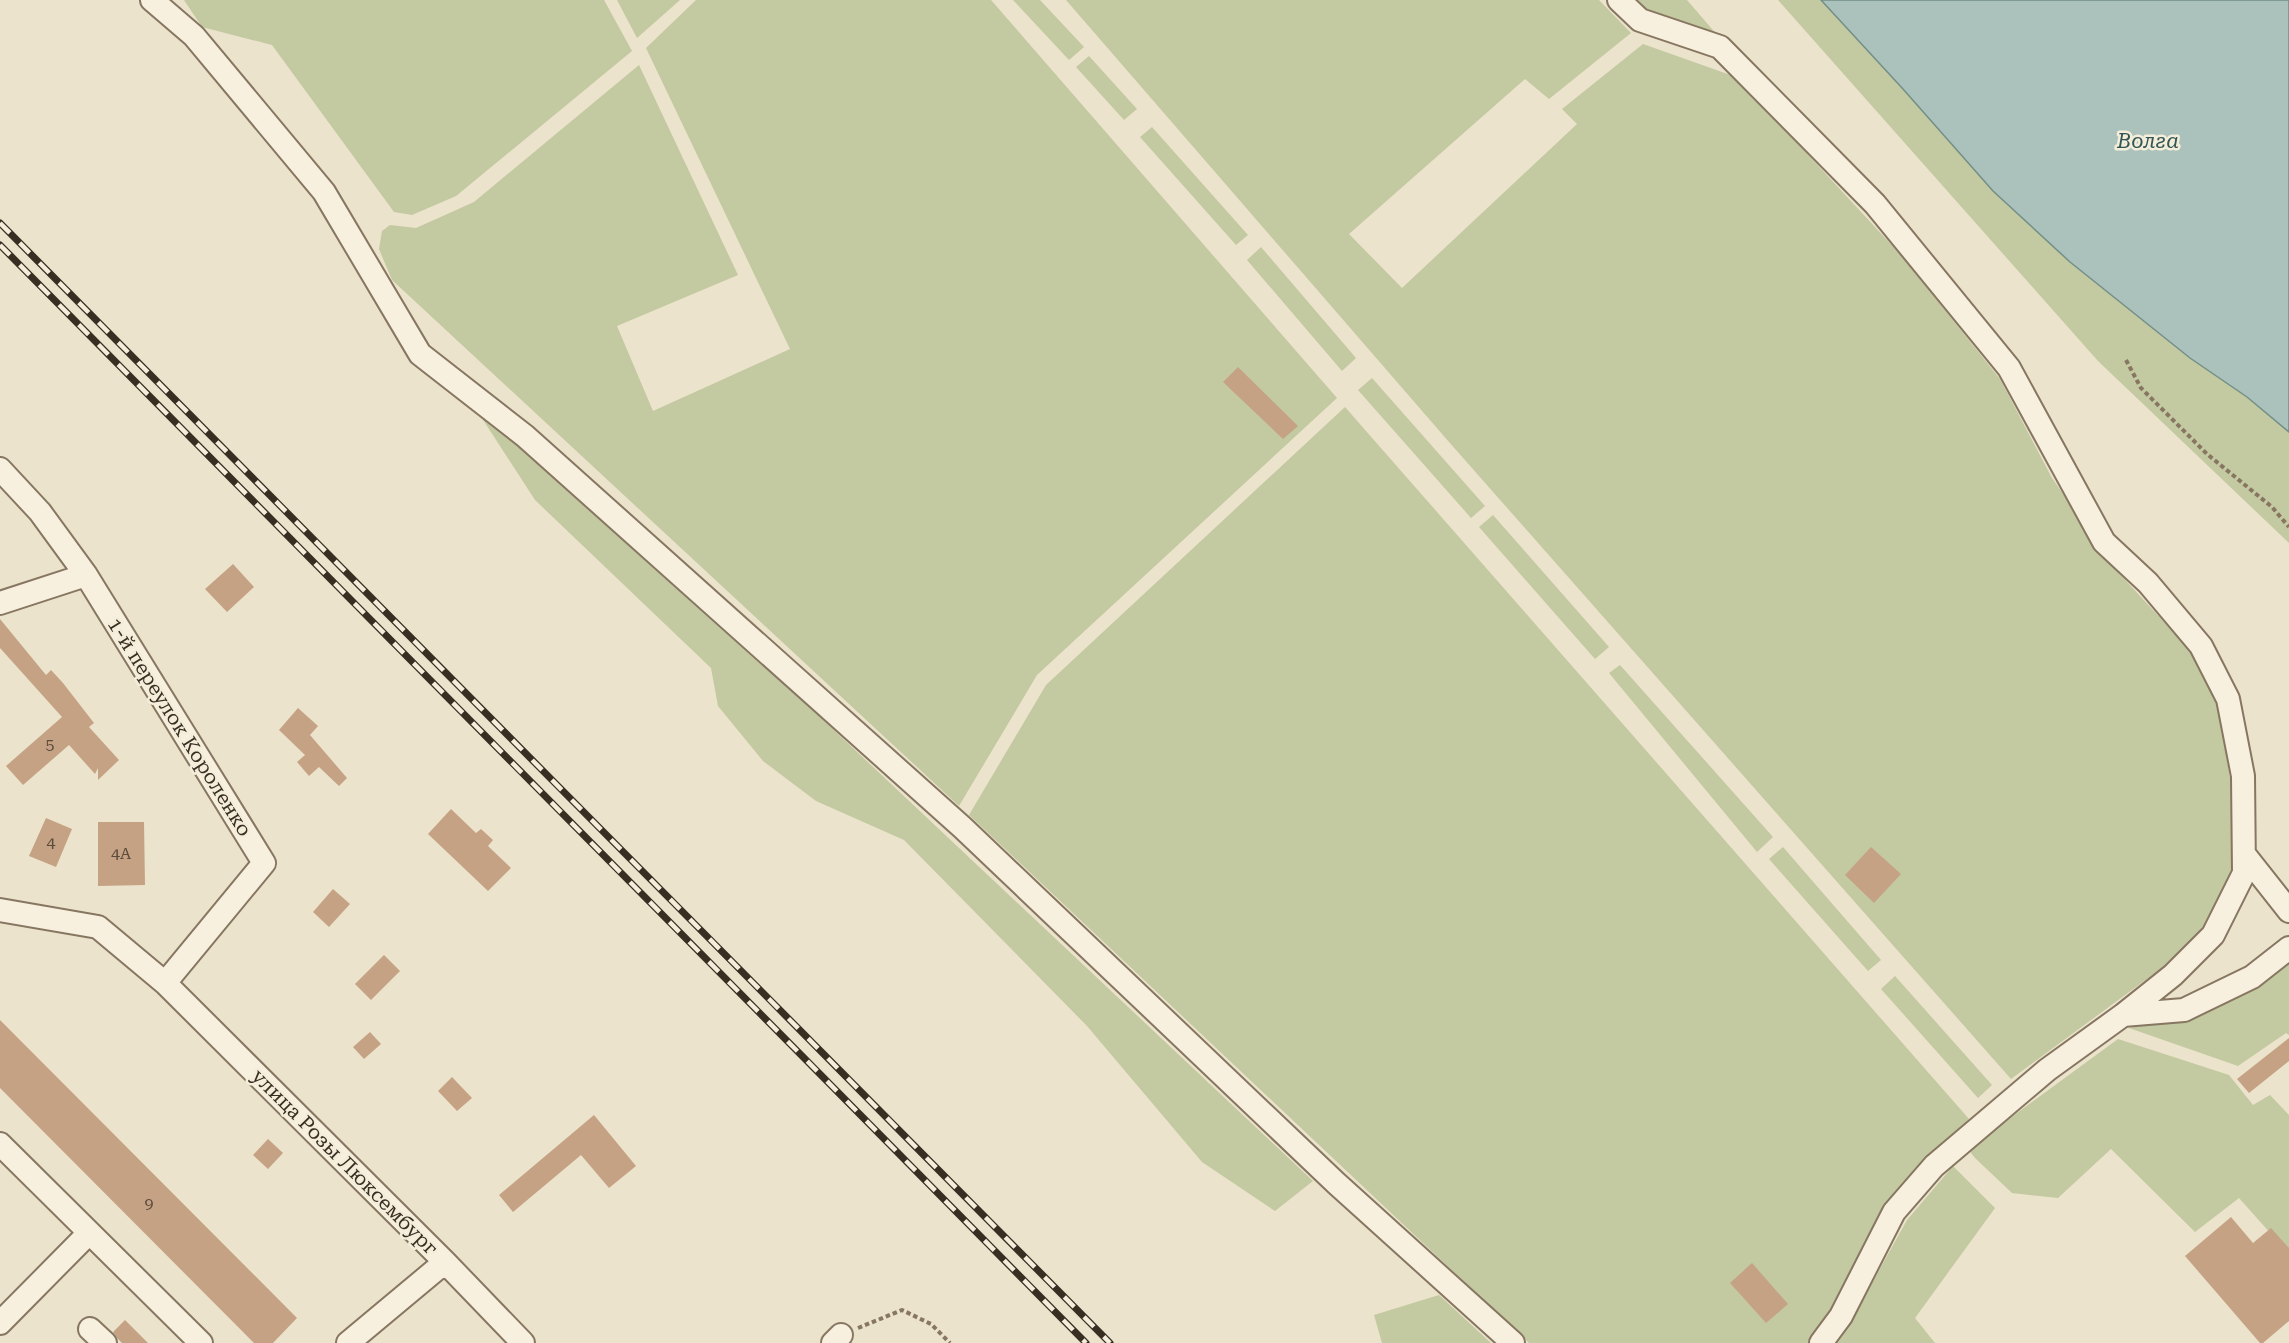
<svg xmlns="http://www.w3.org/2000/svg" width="2289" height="1343" viewBox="0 0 2289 1343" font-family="'Roboto Serif',serif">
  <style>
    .green { fill: #c3c9a0 }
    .water { fill: #abc1bb; stroke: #728f88; stroke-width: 1.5 }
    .building { fill: #c6a285 }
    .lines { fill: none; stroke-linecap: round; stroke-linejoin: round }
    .minor-casing { stroke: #877661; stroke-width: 26 }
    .path { stroke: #877661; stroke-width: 4; stroke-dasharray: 4.5 3; stroke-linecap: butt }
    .minor { stroke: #f7f0de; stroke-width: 22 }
    .rail-casing { stroke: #392e22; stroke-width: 7 }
    .rail { stroke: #f3edda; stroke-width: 4.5; stroke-dasharray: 14; stroke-linecap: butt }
    .labels { text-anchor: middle; stroke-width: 5; stroke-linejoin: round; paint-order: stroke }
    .number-label { font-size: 16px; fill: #5c4b3b }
    .street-label { font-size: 20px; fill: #392e22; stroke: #f3edda }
    .water-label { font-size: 21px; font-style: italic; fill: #335756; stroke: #f3edda }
  </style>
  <rect width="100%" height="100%" fill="#ebe3cb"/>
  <path class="green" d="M 184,0 L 604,0 L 632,51 L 456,196 L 412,215 L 394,212 L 272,45 L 202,27 Z
    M 617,0 L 680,0 L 637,38 Z
    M 696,0 L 991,0 L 1337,398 L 1037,675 L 959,806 L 392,280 L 379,249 L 382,231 L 390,225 L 416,228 L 474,202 L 639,65 L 738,275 L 617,326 L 653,411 L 790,349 L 646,48 Z
    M 1013,0 L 1040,0 L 1084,47 L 1069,60 Z
    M 1066,0 L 1599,0 L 1631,33 L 1549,99 L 1525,79 L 1349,234 L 1402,288 L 1577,124 L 1562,109 L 1643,44 L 1736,77 L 1900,254 L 2000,379 L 2052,478 L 2115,569 L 2190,650 L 2219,709 L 2232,791 L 2235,862 L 2205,929 L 2159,970 L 2011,1079 L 1449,442 Z
    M 1634,0 L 1687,0 L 1718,36 L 1646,12 Z
    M 1778,0 L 1821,0 L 1903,89 L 1993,191 L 2070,262 L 2190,358 L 2247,397 L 2289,432 L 2289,543 L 2098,361 Z
    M 1089,56 L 1137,109 L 1124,120 L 1076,67 Z
    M 1152,127 L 1248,235 L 1236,245 L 1140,137 Z
    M 1261,247 L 1356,358 L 1342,371 L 1247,260 Z
    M 1372,378 L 1485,506 L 1471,518 L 1358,390 Z
    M 1345,407 L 1969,1119 L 1925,1163 L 1830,1320 L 1812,1343 L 1529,1343 L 969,815 L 1046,685 Z
    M 476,409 L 770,670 L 1313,1181 L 1275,1211 L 1202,1162 L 1087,1026 L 904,840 L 816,801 L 763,761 L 718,706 L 711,668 L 535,500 Z
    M 1493,515 L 1609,647 L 1595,659 L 1479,527 Z
    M 1620,665 L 1773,837 L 1757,852 L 1609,673 Z
    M 1783,847 L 1881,960 L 1868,971 L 1769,859 Z
    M 2289,962 L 2289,1035 L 2286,1033 L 2238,1066 L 2129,1028 L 2178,1017 Z
    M 1895,976 L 1992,1085 L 1978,1098 L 1881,989 Z
    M 2118,1039 L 2229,1075 L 2253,1105 L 2270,1095 L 2289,1115 L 2289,1254 L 2239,1198 L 2195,1232 L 2111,1149 L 2058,1198 L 2012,1193 L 1975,1158 L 1968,1149 Z
    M 1953,1166 L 1995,1208 L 1915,1318 L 1935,1343 L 1835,1343 L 1852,1319 L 1907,1220 Z
    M 1439,1295 L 1491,1343 L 1382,1343 L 1374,1315 Z"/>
  <path class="water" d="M 1821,0 L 2289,0 L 2289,432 L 2247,397 L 2190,358 L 2070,262 L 1993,191 L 1903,89 Z"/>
  <path class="building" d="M 1238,367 L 1298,426 L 1283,439 L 1223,382 Z
    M 233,564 L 254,587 L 227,612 L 205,589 Z
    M 0,619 L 46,675 L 51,670 L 63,683 L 94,723 L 89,727 L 119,760 L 98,780 L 98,768 L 95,774 L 69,745 L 23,785 L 6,766 L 62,717 L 0,648 Z
    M 298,708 L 318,726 L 310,735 L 347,778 L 339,786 L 319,767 L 309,776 L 297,762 L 305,755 L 279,730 Z
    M 451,809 L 476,833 L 481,829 L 493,840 L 488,846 L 511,868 L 488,891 L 428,834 Z
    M 46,818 L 72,829 L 56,867 L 29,856 Z
    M 98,822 L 144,822 L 145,885 L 98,886 Z
    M 1871,847 L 1901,874 L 1874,903 L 1845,875 Z
    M 333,889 L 350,904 L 329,927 L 313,912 Z
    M 384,955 L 400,971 L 371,1000 L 355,984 Z
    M 0,1020 L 297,1318 L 273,1343 L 254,1343 L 0,1088 Z
    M 370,1032 L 381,1044 L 364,1059 L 353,1047 Z
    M 2289,1038 L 2289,1061 L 2249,1093 L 2237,1079 Z
    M 452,1077 L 472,1098 L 457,1111 L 438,1091 Z
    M 594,1115 L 636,1166 L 609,1188 L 581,1155 L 513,1212 L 499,1195 Z
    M 268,1139 L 283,1153 L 268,1169 L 253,1155 Z
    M 2231,1217 L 2253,1243 L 2271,1228 L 2289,1248 L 2289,1321 L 2263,1343 L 2260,1343 L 2185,1256 Z
    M 1752,1263 L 1788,1304 L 1766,1323 L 1730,1283 Z
    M 125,1320 L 148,1343 L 122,1343 L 118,1339 L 113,1332 Z"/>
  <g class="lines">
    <defs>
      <path id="minor" d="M 152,0 L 194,36 L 324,192 L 420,354 L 525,436 L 963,828 L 1336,1183 L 1513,1343
        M 1619,0 L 1640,20 L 1720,47 L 1875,204 L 2009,368 L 2104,542 L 2148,583 L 2201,646 L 2228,699 L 2243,776 L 2244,873 L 2213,935 L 2173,975 L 2123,1015 L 2047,1070 L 1934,1166 L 1894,1212 L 1841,1316 L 1821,1343
        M 0,469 L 40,512 L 86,575 L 264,863 L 165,983
        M 0,603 L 86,575
        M 2244,854 L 2289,911
        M 0,910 L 98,927 L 165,983 L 445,1262 L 523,1343
        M 2123,1015 L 2184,1010 L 2252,977 L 2289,948
        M 0,1144 L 201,1343
        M 0,1323 L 89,1233
        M 90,1329 L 105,1343
        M 348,1343 L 445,1262
        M 833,1343 L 841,1335"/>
    </defs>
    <use href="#minor" class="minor-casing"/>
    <path class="path" d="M 2126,360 L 2141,388 L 2207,454 L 2272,507 L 2289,527
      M 858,1328 L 902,1310 L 931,1324 L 950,1343"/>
    <use href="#minor" class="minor"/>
    <defs>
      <path id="rail" d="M 0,223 L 1110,1343
        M 0,245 L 1086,1343"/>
    </defs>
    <use href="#rail" class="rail-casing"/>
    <use href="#rail" class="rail"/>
  </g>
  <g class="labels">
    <g class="number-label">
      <text x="50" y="750">5</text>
      <text x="51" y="848">4</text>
      <text x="121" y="859">4А</text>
      <text x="149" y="1209">9</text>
    </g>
    <g class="street-label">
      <text transform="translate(180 727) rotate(58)" y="7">1-й переулок Короленко</text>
      <text transform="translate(345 1162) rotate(45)" y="7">улица Розы Люксембург</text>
    </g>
    <g class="water-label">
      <text x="2148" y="148">Волга</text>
    </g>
  </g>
</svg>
